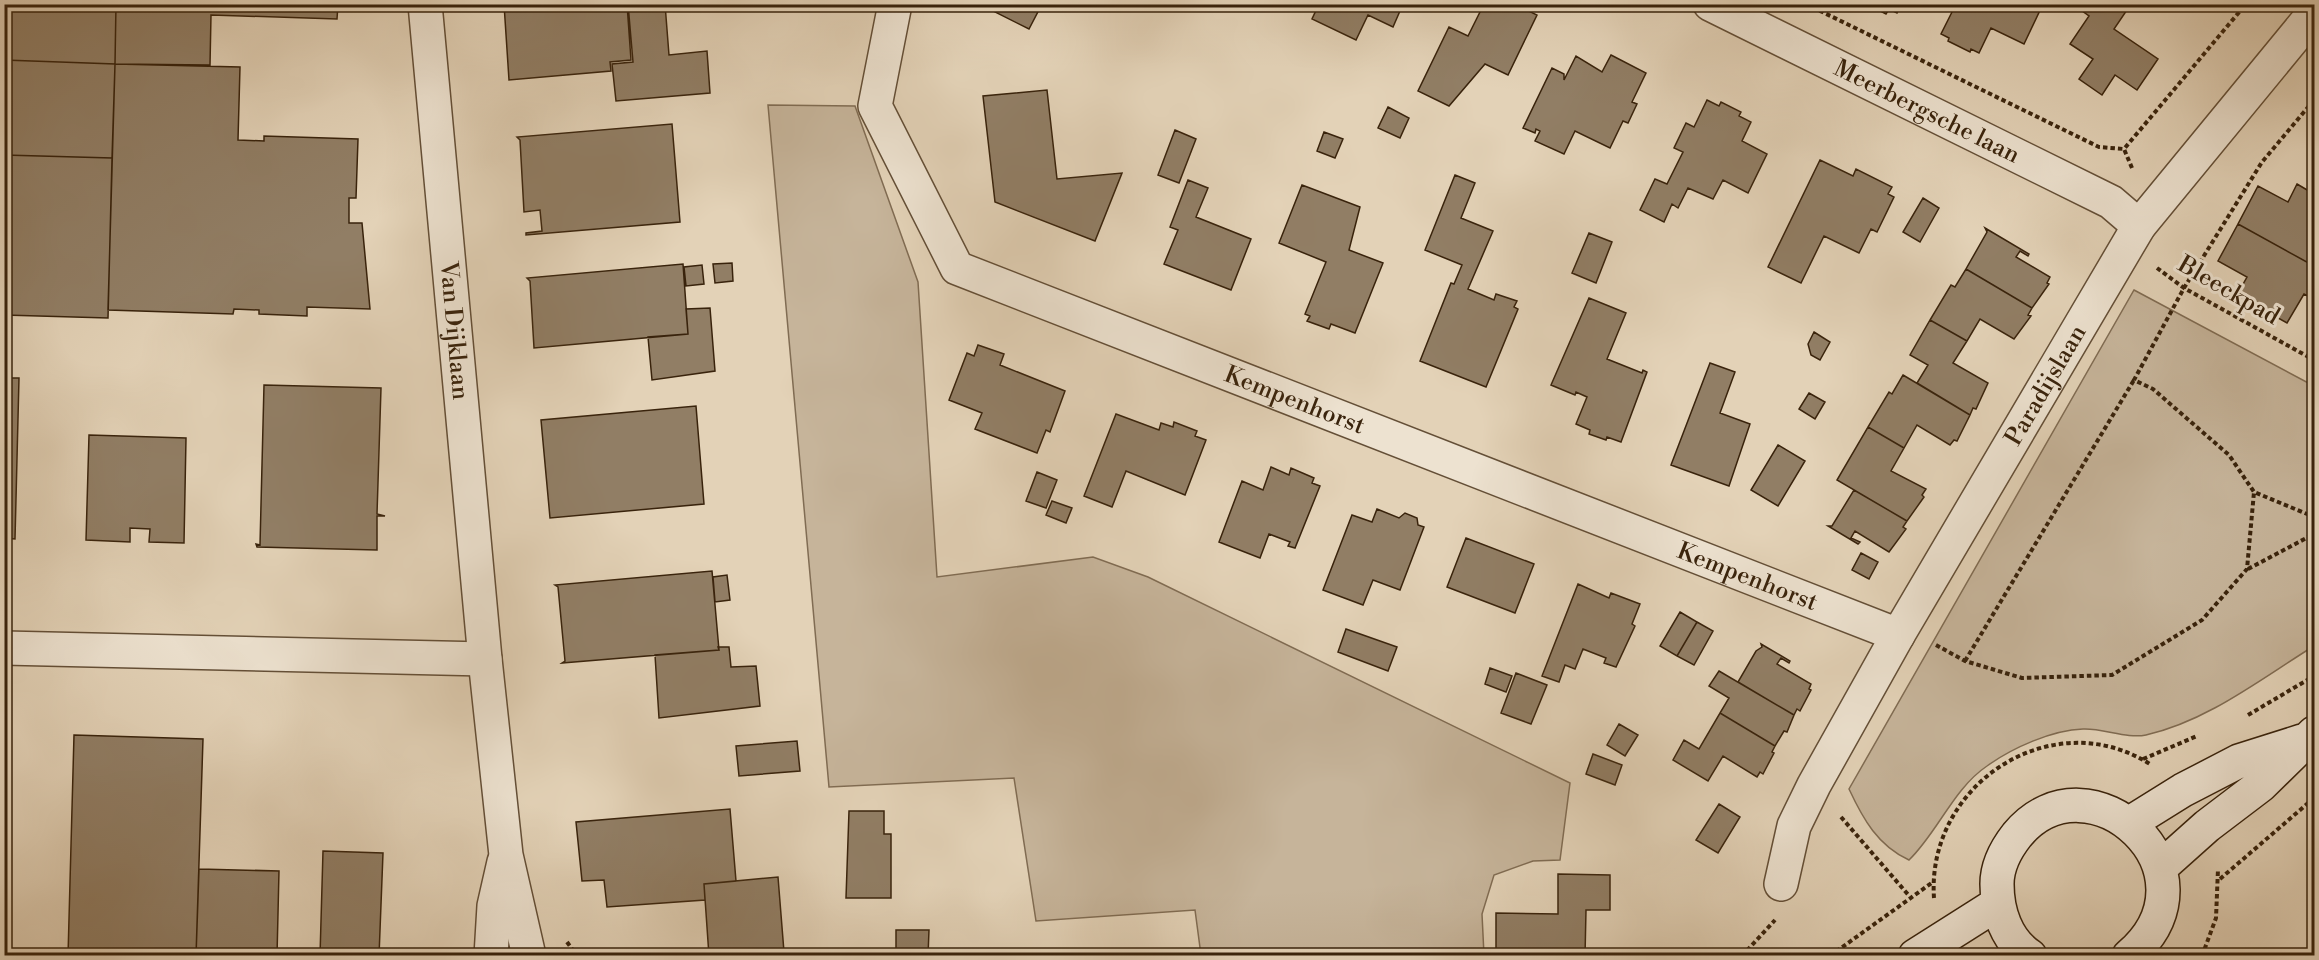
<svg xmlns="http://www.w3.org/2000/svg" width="2319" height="960" viewBox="0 0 2319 960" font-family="'Libre Bodoni',serif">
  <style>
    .green { fill: #c6b49a; stroke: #806c53; stroke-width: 1.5 }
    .building { fill: #917e65; stroke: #39230c; stroke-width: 1.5 }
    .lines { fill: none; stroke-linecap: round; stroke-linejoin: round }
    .street-casing { stroke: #644f37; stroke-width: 36 }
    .secondary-casing { stroke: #39230c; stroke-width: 36 }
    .path { stroke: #39230c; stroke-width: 4; stroke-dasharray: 4.5 3; stroke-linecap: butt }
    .street { stroke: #ede2d0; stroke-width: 33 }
    .secondary { stroke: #ede2d0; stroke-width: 33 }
    .labels { text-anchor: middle; stroke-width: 6; stroke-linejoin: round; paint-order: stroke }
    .street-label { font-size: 24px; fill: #39230c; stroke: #ede2d0 }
  </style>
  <rect width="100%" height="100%" fill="#e3d2b7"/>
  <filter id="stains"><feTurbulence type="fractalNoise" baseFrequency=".00333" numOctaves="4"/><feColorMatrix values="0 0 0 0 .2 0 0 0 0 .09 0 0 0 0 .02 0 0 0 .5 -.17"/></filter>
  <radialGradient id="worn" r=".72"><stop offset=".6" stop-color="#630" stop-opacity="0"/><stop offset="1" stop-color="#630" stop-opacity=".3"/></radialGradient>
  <path class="green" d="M 768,105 L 855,106 L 918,282 L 937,577 L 1093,557 L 1148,577 L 1570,783 L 1560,860 L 1533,861 L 1494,875 L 1482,914 L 1484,955 L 1201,955 L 1195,910 L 1036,921 L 1014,778 L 829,787 Z
    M 2134,290 L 2314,386 L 2314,646 C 2262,678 2208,721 2146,735 C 2127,739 2103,728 2083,729 C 2052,730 2012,748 1987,766 C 1953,789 1938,832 1909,860 C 1878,846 1863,819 1849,789 Z"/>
  <path class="building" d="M 4,4 L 116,4 L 115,64 L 4,60 Z
    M 116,4 L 338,4 L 337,19 L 211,15 L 210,65 L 115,64 Z
    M 504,4 L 627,4 L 631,60 L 610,62 L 611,71 L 509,80 Z
    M 628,4 L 665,4 L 669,55 L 707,51 L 710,93 L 616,101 L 612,64 L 633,62 Z
    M 991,4 L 1042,4 L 1029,29 L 989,9 Z
    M 1319,4 L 1403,4 L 1393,27 L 1368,15 L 1356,40 L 1312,19 Z
    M 1484,4 L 1514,4 L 1537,15 L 1508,75 L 1485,64 L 1449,106 L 1418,91 L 1449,27 L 1468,36 Z
    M 1867,4 L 1901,4 L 1897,13 L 1889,9 L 1886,14 Z
    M 1949,4 L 2043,4 L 2024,44 L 1991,28 L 1979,53 L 1971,49 L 1970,52 L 1948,41 L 1949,38 L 1941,34 L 1953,10 L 1948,8 Z
    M 2080,4 L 2131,4 L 2114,29 L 2158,59 L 2137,90 L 2115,75 L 2102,95 L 2079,79 L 2093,59 L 2070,44 L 2089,16 L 2078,8 Z
    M 1611,55 L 1646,73 L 1632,102 L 1637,104 L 1628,123 L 1623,121 L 1610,148 L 1575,131 L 1564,154 L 1535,141 L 1540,131 L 1536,129 L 1535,133 L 1523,128 L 1552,68 L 1564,74 L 1564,80 L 1576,56 L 1602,72 Z
    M 4,60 L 115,64 L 112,158 L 4,155 Z
    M 115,64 L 240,67 L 238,140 L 264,141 L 264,136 L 358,139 L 356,198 L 349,198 L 349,223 L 362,223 L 370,309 L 307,307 L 307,316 L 259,314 L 259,310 L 234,309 L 233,314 L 108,310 Z
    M 1047,90 L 1057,179 L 1122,173 L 1095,241 L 995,202 L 983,96 Z
    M 1707,100 L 1719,106 L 1721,102 L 1741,112 L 1739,116 L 1751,122 L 1742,141 L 1767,154 L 1748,193 L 1723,180 L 1713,199 L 1688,188 L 1678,208 L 1672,204 L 1664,222 L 1640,210 L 1655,179 L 1667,184 L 1683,152 L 1674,148 L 1686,123 L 1694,127 Z
    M 1388,107 L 1409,118 L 1400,138 L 1378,128 Z
    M 672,124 L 680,222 L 526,235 L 526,233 L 542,231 L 540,210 L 524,212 L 520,140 L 517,137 Z
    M 1175,130 L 1196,139 L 1179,183 L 1158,175 Z
    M 1324,132 L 1343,139 L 1335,158 L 1317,151 Z
    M 4,155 L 112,158 L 108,318 L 4,315 Z
    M 1820,160 L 1853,176 L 1856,169 L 1892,187 L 1888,194 L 1894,197 L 1877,232 L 1871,229 L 1859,253 L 1824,236 L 1801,283 L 1768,267 Z
    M 1455,175 L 1475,183 L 1461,218 L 1493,231 L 1468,289 L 1494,300 L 1496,294 L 1517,301 L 1514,307 L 1518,309 L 1486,387 L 1420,361 L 1451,283 L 1454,284 L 1462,265 L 1425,250 Z
    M 1188,180 L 1208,188 L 1196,217 L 1251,239 L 1231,290 L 1164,264 L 1178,230 L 1170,227 Z
    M 2297,184 L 2314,194 L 2314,266 L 2238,224 L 2258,186 L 2288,202 Z
    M 1302,185 L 1360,207 L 1349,250 L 1383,263 L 1355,333 L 1331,324 L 1329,329 L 1307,321 L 1310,316 L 1305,314 L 1326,262 L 1279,243 Z
    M 1923,198 L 1939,208 L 1920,242 L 1903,232 Z
    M 2238,224 L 2314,266 L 2314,299 L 2304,294 L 2287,323 L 2237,295 L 2247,277 L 2218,261 Z
    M 1985,228 L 2029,254 L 2028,256 L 2020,251 L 2016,257 L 2050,277 L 2047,283 L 2049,284 L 2032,308 L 1966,269 L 1987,232 Z
    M 1589,233 L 1612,242 L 1596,283 L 1572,273 Z
    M 732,263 L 733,281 L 715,283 L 713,264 Z
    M 683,264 L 688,334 L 534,348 L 530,281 L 527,278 Z
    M 702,265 L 704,284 L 686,286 L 684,267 Z
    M 1966,269 L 2032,308 L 2028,315 L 2031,316 L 2014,339 L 1980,319 L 1967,341 L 1930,320 L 1951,285 L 1955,287 Z
    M 1589,298 L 1626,313 L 1607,359 L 1642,373 L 1643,370 L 1647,372 L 1621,442 L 1607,437 L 1606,440 L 1589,434 L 1590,430 L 1576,424 L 1587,397 L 1576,392 L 1575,395 L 1551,385 Z
    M 710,308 L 715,371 L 652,380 L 648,337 L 688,334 L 686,309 Z
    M 1930,320 L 1967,341 L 1953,363 L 1988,383 L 1976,409 L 1973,408 L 1970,415 L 1917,383 L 1928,365 L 1910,355 Z
    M 1814,332 L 1830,342 L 1820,360 L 1811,355 L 1808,344 Z
    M 978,345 L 1004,354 L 1000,365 L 1065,391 L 1050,432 L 1046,430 L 1037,453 L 975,429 L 982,413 L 949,400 L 967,353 L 974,356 Z
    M 1710,363 L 1735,372 L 1720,413 L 1750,424 L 1729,486 L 1671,465 Z
    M 1903,375 L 1970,415 L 1957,441 L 1954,440 L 1950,445 L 1917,425 L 1904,448 L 1868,427 L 1889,392 L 1892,394 Z
    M 4,378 L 19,378 L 15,539 L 4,538 Z
    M 264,385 L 381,388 L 377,514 L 385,516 L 377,516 L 377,550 L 257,547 L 256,544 L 260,545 Z
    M 1809,393 L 1825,402 L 1815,419 L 1799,409 Z
    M 696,406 L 704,504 L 550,518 L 541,420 Z
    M 1116,414 L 1159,430 L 1161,423 L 1173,427 L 1174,422 L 1197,431 L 1195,436 L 1206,440 L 1185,495 L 1126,471 L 1112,507 L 1084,496 Z
    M 1868,427 L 1904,448 L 1891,471 L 1926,489 L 1922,495 L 1924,497 L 1907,521 L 1837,480 Z
    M 89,435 L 186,438 L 184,543 L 149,542 L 150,529 L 130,528 L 130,542 L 86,540 Z
    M 1778,445 L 1805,461 L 1778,506 L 1751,490 Z
    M 1271,467 L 1289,475 L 1291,468 L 1314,478 L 1312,483 L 1320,486 L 1295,548 L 1288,546 L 1290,542 L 1269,534 L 1260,558 L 1219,542 L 1242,481 L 1263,490 Z
    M 1037,472 L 1057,480 L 1046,508 L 1026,501 Z
    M 1854,490 L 1907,521 L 1903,527 L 1906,529 L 1889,552 L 1855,531 L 1851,538 L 1860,542 L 1858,544 L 1828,526 L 1832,526 Z
    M 1052,501 L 1072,508 L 1066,523 L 1046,515 Z
    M 1377,509 L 1399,518 L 1405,513 L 1417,518 L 1418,525 L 1424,527 L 1400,590 L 1373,580 L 1363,605 L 1323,590 L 1352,515 L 1372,522 Z
    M 1466,538 L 1534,564 L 1515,613 L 1447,587 Z
    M 1861,553 L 1878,562 L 1869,579 L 1852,570 Z
    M 712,571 L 719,650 L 562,663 L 565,661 L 558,587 L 555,585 Z
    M 727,575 L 730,600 L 715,602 L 713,577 Z
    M 1578,584 L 1609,598 L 1611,593 L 1640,604 L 1632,624 L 1635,626 L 1616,667 L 1604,663 L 1606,658 L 1583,649 L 1575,669 L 1565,665 L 1559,682 L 1542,676 Z
    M 1680,612 L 1697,622 L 1677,656 L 1660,646 Z
    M 1697,622 L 1713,631 L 1694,665 L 1677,656 Z
    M 1346,629 L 1397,647 L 1388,671 L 1338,652 Z
    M 1761,644 L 1790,661 L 1789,663 L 1781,658 L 1777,664 L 1811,684 L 1809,689 L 1811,690 L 1800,711 L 1797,709 L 1794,715 L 1738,682 L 1756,651 L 1762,647 Z
    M 718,647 L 729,647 L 731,667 L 756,666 L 760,706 L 659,718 L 655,655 L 719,650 Z
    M 1490,668 L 1512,676 L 1506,692 L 1485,684 Z
    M 1719,671 L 1794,715 L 1787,732 L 1784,731 L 1775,746 L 1720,713 L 1729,698 L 1709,686 Z
    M 1516,673 L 1547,685 L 1531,724 L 1501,713 Z
    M 1720,713 L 1775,746 L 1772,752 L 1774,753 L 1763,774 L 1760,772 L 1757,777 L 1723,756 L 1708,781 L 1673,760 L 1684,740 L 1699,749 Z
    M 1619,724 L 1638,735 L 1625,756 L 1607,745 Z
    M 74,735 L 203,739 L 196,956 L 68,956 Z
    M 797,741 L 800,771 L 739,776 L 736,746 Z
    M 1593,754 L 1622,765 L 1615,785 L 1586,774 Z
    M 1719,804 L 1740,817 L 1718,853 L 1696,840 Z
    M 730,809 L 736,881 L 704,884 L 705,900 L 607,907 L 604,880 L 582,881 L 576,822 Z
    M 849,811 L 884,811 L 884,834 L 891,834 L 891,898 L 846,898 Z
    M 323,851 L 383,853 L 379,956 L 320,956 Z
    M 199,869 L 279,871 L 277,956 L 196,956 Z
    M 1558,874 L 1610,875 L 1610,910 L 1586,910 L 1585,956 L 1496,956 L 1496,913 L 1558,914 Z
    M 778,877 L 784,952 L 709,956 L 704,884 Z
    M 896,930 L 929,930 L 928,956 L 896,956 Z"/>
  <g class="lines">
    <defs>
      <g id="street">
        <path id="s1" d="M 425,4 L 485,659 L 506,855 L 529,956"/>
        <path id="s2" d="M 895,4 L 875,106 L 957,268 L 1898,635"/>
        <path id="s3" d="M 1710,4 L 2111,202 L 2139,226"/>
        <path d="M 4,648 L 485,659"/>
        <path id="s4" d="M 1781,884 L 1794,826 L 1814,785 L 1898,635 L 2139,226 L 2314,13"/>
        <path d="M 491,956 L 494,906 L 504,862"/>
      </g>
      <path id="secondary" d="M 2130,823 L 2183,790 L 2239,761 L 2302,741
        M 2160,868 L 2207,826 L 2261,785 L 2314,733
        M 1915,956 L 1997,904
        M 2030,956 C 2006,940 1997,911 1997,884 C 1997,866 2006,849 2017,835 C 2089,748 2227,872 2129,956"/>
    </defs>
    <use href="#street" class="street-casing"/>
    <use href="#secondary" class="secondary-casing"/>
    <path class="path" d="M 1806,4 L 2099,147 L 2124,149
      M 2314,100 L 2262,162 L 2184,288 L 2134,380 L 2153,389 L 2229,455 L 2254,492 L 2307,514 L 2314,514
      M 2132,168 L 2124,149 L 2246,4
      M 2157,268 L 2184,288 L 2314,360
      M 2248,569 L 2314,534
      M 1936,645 L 1965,661 L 2022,678 L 2112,675 L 2202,620 L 2247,569 L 2254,492
      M 1965,661 L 2134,380
      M 2248,715 L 2314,676
      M 2143,759 L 2197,736
      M 1841,817 L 1911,898
      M 2220,879 L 2314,798
      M 1934,898 C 1926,785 2051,702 2150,764
      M 567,942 L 577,956
      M 1742,956 L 1775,920
      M 1830,956 L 1933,882
      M 2202,956 L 2216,918 L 2218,869"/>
    <use href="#street" class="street"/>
    <use href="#secondary" class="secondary"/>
  </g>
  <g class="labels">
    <g class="street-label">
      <text dy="8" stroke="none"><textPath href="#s3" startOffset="242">Meerbergsche laan</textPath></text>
      <text transform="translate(2229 290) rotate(30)" y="8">Bleeckpad</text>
      <text dy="8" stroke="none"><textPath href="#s1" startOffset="328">Van Dijklaan</textPath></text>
      <text dy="8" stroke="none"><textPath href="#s4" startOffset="567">Paradijslaan</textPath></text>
      <text dy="8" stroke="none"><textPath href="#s2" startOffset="648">Kempenhorst</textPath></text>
      <text dy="8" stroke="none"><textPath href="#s2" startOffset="1134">Kempenhorst</textPath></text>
    </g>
  </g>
  <rect width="2319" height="960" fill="none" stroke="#e3d2b7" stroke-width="24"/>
  <rect x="6" y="6" width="2307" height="948" fill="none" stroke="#39230c" stroke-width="3"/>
  <rect x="12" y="12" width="2295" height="936" fill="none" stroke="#39230c" stroke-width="1.5"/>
  <rect width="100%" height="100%" filter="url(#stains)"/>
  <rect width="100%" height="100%" fill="url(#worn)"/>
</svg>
